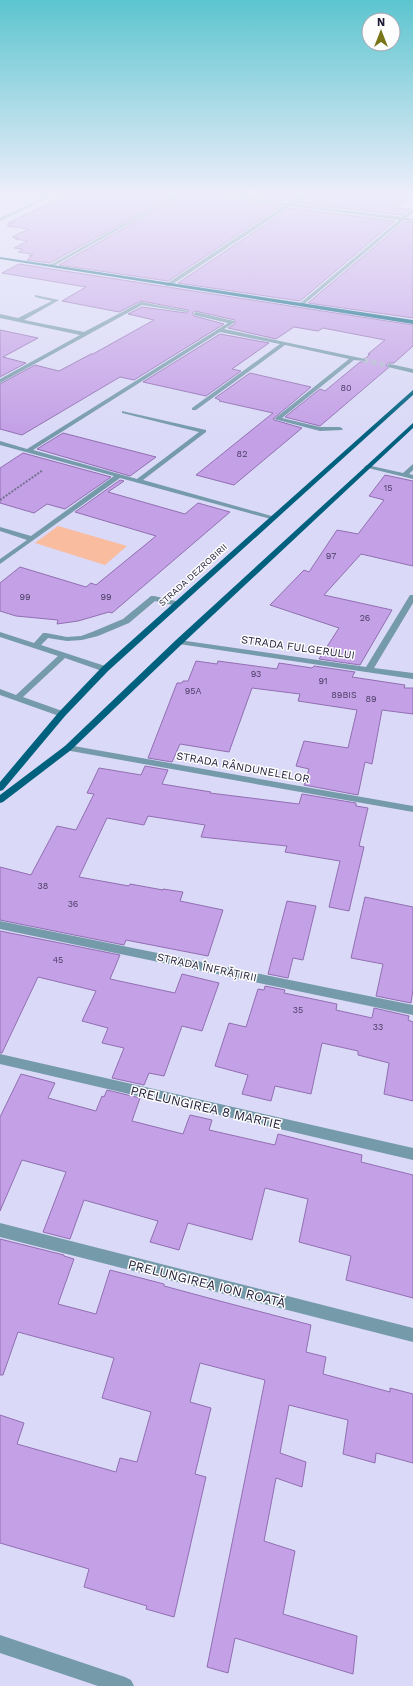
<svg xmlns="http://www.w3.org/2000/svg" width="413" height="1686" viewBox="0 0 413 1686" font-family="'Work Sans',sans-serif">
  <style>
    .green { fill: #f9bc9e }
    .building { fill: #c4a0e6; stroke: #916fb2 }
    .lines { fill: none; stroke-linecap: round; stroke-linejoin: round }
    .minor-tunnel { stroke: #b4b3d1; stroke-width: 5.5; stroke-dasharray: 5.5 3; stroke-linecap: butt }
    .path { stroke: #73718e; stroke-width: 2; stroke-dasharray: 2 1.5; stroke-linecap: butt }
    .minor { fill: #759aaa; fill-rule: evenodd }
    .major { fill: #00617e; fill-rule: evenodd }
    .labels { text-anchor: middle; stroke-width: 3; stroke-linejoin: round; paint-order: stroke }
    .number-label { font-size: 9px; fill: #483c63 }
    .far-street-label { font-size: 9px; fill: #1e1b37; stroke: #fdfdfd }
    .street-label { font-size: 11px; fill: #1e1b37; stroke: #fdfdfd }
    .near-street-label { font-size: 13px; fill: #1e1b37; stroke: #fdfdfd }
  </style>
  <rect width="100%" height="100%" fill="#dad9f7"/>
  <path class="green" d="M 58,526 L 127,546 L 105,565 L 35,543 Z"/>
  <path class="building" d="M 64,196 L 172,196 L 50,263 L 27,260 L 32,256 L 29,256 L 33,254 L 18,252 L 23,249 L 14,248 L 28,241 L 15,239 L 18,238 L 12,237 L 29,229 L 7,226 L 12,223 L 8,223 Z
    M 179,196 L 217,196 L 218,197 L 281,206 L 168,281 L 59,265 L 179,197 Z
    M 236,196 L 298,196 L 288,201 Z
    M 305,196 L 412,196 L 397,208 L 410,209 L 402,215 L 297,203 Z
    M 290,208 L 395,221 L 300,301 L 178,283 Z
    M 404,222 L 413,222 L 413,318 L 308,303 Z
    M 19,264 L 413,325 L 413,346 L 394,363 L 389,363 L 386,365 L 388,368 L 320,426 L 285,417 L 320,389 L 325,391 L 360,362 L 366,362 L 366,358 L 370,354 L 368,354 L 385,340 L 323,328 L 318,331 L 294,327 L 276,339 L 228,328 L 235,324 L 235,320 L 195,311 L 192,313 L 194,316 L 224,324 L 134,380 L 120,377 L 22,435 L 0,429 L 0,384 L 35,365 L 59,371 L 91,354 L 93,354 L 154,320 L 128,314 L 142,307 L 186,313 L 189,311 L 188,310 L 141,301 L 119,312 L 62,301 L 86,287 L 2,273 Z
    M 0,330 L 38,338 L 3,357 L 26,363 L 0,377 Z
    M 220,334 L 269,343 L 232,369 L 241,371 L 206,396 L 143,382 Z
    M 250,373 L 311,387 L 273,419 L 274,420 L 302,428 L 234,485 L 196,475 L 273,413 L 219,401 L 220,400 L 215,398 Z
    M 63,433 L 156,457 L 130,476 L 37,449 Z
    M 23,453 L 111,477 L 65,509 L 47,504 L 34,513 L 0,503 L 0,468 Z
    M 385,475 L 413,481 L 413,566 L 361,554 L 324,595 L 392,610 L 360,665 L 319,659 L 339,628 L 270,605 L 304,570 L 309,572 L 337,530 L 358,534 L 384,500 L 369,496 Z
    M 120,480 L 124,481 L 108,492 L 185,514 L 198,503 L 230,512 L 112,613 L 109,612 L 78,621 L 57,624 L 58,620 L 16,616 L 0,611 L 0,583 L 20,567 L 86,587 L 91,583 L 96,585 L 156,536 L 75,512 Z
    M 196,661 L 217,664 L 218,661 L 277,669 L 279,663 L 312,668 L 314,666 L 355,672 L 352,677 L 405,685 L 404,688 L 413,688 L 413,714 L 382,710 L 372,764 L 365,762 L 358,795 L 304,785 L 309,769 L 296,766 L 304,741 L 348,748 L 357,710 L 298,701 L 300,694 L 252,688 L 229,752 L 180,744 L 172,762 L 148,758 L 177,683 L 182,683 L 183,681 L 188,681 Z
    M 145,766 L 168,770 L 162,784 L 211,792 L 210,793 L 299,804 L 302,794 L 356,803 L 356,806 L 368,808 L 359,846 L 364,847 L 349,911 L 329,907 L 340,861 L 285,852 L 287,846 L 201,837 L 205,825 L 148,816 L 144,825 L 107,818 L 79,877 L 129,886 L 130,884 L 163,890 L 163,889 L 183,892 L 180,901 L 223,910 L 208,956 L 126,940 L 124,945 L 0,920 L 0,867 L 31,875 L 57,826 L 76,830 L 94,794 L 87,793 L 99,768 L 141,775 Z
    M 365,897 L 413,907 L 413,989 L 411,1003 L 376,996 L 383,964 L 351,958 Z
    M 287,901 L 316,906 L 303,960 L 293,958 L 288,978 L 268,974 Z
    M 0,931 L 120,955 L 110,979 L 175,993 L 182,974 L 219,983 L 202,1031 L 182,1026 L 164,1076 L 149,1073 L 144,1085 L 112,1078 L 124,1048 L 102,1043 L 108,1028 L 82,1021 L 96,991 L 38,977 L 2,1053 L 0,1053 Z
    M 265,986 L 285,990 L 284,993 L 337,1004 L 336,1010 L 372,1018 L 374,1008 L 409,1016 L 408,1020 L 413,1022 L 413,1101 L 384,1094 L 389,1063 L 358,1055 L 358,1051 L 322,1043 L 311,1094 L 275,1086 L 271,1101 L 242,1094 L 248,1075 L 215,1066 L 229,1023 L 246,1027 L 258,989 L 264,990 Z
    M 21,1074 L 55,1083 L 48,1098 L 96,1111 L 102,1096 L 104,1097 L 107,1090 L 140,1098 L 132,1121 L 183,1134 L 190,1115 L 212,1120 L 209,1130 L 275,1145 L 278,1134 L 362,1155 L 361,1162 L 413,1175 L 413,1298 L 346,1280 L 351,1256 L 299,1242 L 308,1199 L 265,1188 L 252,1240 L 188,1223 L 179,1250 L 150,1242 L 158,1221 L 84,1200 L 70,1239 L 43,1232 L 66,1172 L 22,1160 L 0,1211 L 0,1117 Z
    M 0,1239 L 64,1255 L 64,1256 L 74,1259 L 58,1304 L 96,1314 L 110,1270 L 164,1284 L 164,1286 L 216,1300 L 311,1325 L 306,1352 L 326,1357 L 323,1374 L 390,1392 L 390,1388 L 413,1394 L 413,1463 L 376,1453 L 375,1463 L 343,1454 L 348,1420 L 289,1405 L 280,1453 L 306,1462 L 302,1487 L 276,1478 L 264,1541 L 295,1551 L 283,1614 L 357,1636 L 353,1674 L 235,1638 L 228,1673 L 207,1667 L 265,1380 L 200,1363 L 190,1402 L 211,1408 L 195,1474 L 206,1477 L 174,1617 L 146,1609 L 147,1606 L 84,1587 L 89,1569 L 0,1543 L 0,1415 L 24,1423 L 17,1444 L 116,1472 L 120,1458 L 137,1462 L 151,1412 L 102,1398 L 114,1358 L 18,1332 L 3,1375 L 0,1375 Z"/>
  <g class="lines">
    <path class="minor-tunnel" d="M 363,360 L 390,366"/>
    <path class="path" d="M 0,500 L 43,470"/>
    <path class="minor" d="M 48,196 L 52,196 L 0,221 L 0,218 Z
      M 174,196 L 178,196 L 52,267 L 48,266 Z
      M 218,196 L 226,196 L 288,203 L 300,196 L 304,196 L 293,204 L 402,217 L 413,209 L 413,212 L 406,218 L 413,219 L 413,221 L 404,220 L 302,306 L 298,305 L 399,220 L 290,206 L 170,286 L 166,286 L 166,284 L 285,205 Z
      M 35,295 L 59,300 L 24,320 L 84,332 L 141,302 L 188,311 L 186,312 L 142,305 L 0,383 L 0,379 L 80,335 L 0,318 L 0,314 L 18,318 L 52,301 L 35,297 Z
      M 196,312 L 234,321 L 234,323 L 224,329 L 365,359 L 365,361 L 354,360 L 282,418 L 320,427 L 340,427 L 343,429 L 342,430 L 320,431 L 274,419 L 349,359 L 285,345 L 196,410 L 192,410 L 192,408 L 280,344 L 220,332 L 33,450 L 137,479 L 199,432 L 122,413 L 122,411 L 206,430 L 206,432 L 143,480 L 275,517 L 275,519 L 271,519 L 120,478 L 0,564 L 0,559 L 27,540 L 0,531 L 0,527 L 31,536 L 114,476 L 0,445 L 0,441 L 27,449 L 228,323 L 194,315 L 194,313 Z
      M 390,364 L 413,369 L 413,373 L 388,367 L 387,366 Z
      M 413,464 L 413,470 L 409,474 L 413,475 L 413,479 L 364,467 L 367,465 L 403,473 Z
      M 410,595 L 413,595 L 413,603 L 374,668 L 413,673 L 413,679 L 179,644 L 175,642 L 179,640 L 366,667 Z
      M 151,596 L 154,596 L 180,602 L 181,604 L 177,606 L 155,601 L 129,623 L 98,636 L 82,640 L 67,641 L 48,638 L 41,645 L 108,667 L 109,669 L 105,672 L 65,658 L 23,697 L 65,712 L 66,714 L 65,716 L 59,716 L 0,695 L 0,689 L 16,695 L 58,656 L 0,637 L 0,632 L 34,643 L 43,633 L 46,633 L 67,637 L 81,636 L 92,632 L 123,619 Z
      M 68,745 L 413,806 L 413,812 L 65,750 L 63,748 L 65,746 Z
      M 0,921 L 413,1005 L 413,1015 L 0,929 Z
      M 0,1054 L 413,1148 L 413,1160 L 0,1064 Z
      M 0,1223 L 413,1328 L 413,1342 L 0,1237 Z
      M 0,1635 L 125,1677 L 131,1680 L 134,1686 L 98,1686 L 0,1653 Z"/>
    <path class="major" d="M 0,257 L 413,320 L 413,324 L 0,259 Z
      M 413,390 L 413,395 L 108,671 L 65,716 L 3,790 L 0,791 L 0,782 L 59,712 L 102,667 Z
      M 413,423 L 413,428 L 182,644 L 71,750 L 3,802 L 0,803 L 0,795 L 65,746 L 176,640 Z"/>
  </g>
  <linearGradient id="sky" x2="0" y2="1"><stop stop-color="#5cc5cf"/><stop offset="0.45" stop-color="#eeeefb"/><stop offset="1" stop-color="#eeeefb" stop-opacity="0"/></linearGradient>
  <rect width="413" height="432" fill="url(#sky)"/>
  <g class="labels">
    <g class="number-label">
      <text x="346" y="391">80</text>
      <text x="242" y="457">82</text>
      <text x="388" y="491">15</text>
      <text x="331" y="559">97</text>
      <text x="25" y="600">99</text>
      <text x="106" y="600">99</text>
      <text x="365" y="621">26</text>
      <text x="256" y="677">93</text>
      <text x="323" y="684">91</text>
      <text x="193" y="694">95A</text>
      <text x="344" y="698">89BIS</text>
      <text x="371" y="702">89</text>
      <text x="43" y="889">38</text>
      <text x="73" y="907">36</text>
      <text x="58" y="963">45</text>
      <text x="298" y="1013">35</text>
      <text x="378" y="1030">33</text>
    </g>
    <g class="far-street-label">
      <text transform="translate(193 575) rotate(-42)" y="3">STRADA DEZROBIRII</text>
    </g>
    <g class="street-label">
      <text transform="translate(298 647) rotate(8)" y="4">STRADA FULGERULUI</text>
      <text transform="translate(243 767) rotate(10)" y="4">STRADA RÂNDUNELELOR</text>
      <text transform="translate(207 967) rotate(12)" y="4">STRADA ÎNFRĂȚIRII</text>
    </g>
    <g class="near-street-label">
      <text transform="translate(206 1107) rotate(13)" y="5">PRELUNGIREA 8 MARTIE</text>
      <text transform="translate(207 1283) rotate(14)" y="5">PRELUNGIREA ION ROATĂ</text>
    </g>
  </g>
  <g transform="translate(381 32)"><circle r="19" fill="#fdfdfd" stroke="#a4a3ae"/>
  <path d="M0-3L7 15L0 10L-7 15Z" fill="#787418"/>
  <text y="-6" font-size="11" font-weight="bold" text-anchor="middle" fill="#1e1b37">N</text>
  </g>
</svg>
